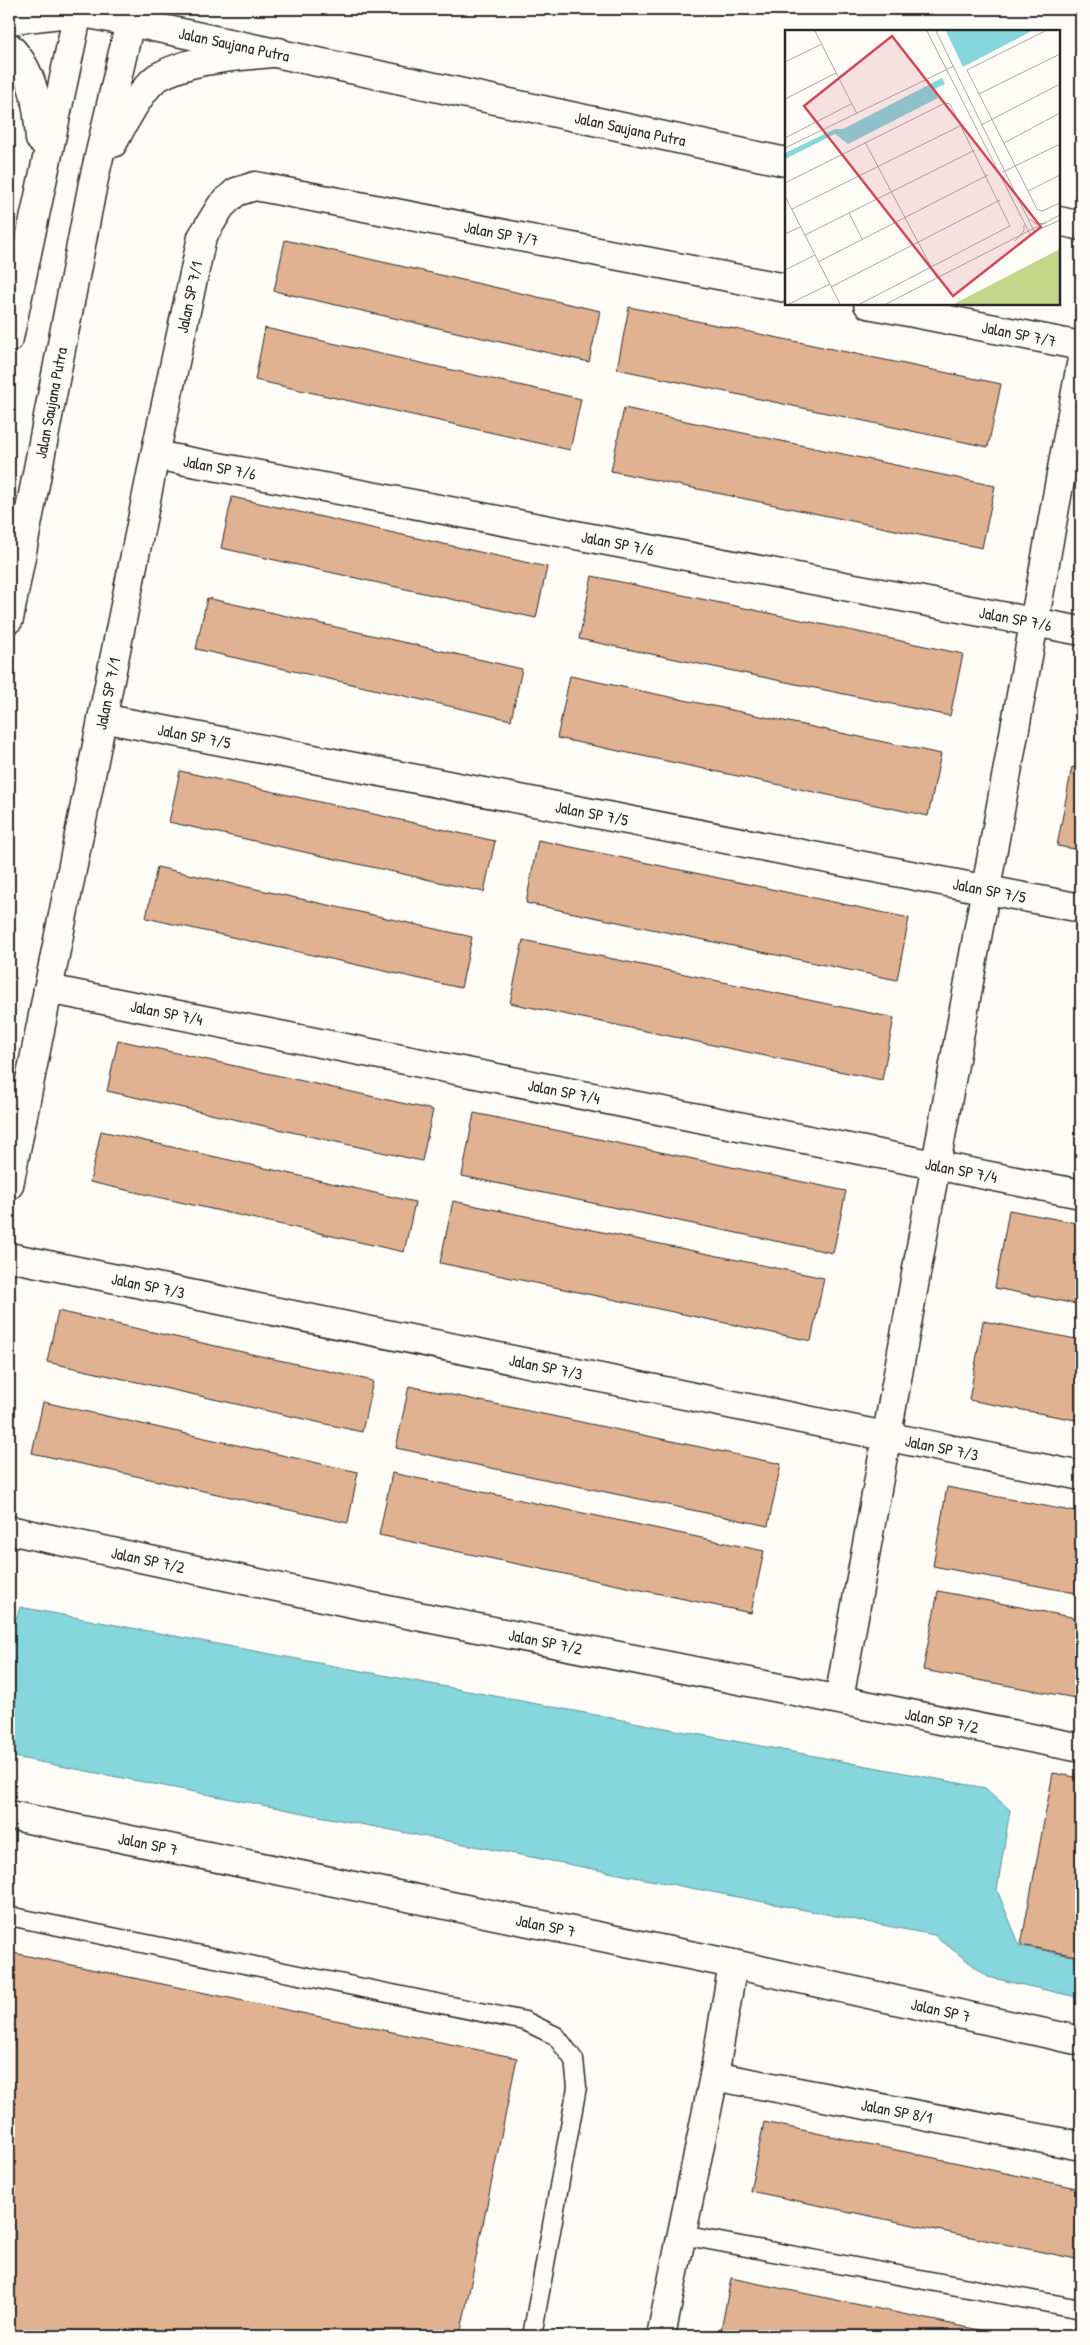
<svg xmlns="http://www.w3.org/2000/svg" width="1090" height="2345" viewBox="0 0 1090 2345" font-family="'Patrick Hand',sans-serif">
  <style>
    .water { fill: #85d6dd; stroke: #619296 }
    .building { fill: #e0b291; stroke: #2b2b2b }
    .lines { fill: none; stroke-linecap: round; stroke-linejoin: round }
    .lane-casing { stroke: #2b2b2b; stroke-width: 21 }
    .street-casing { stroke: #2b2b2b; stroke-width: 31 }
    .secondary-casing { stroke: #2b2b2b; stroke-width: 31 }
    .lane { stroke: #fdfcf7; stroke-width: 18 }
    .street { stroke: #fdfcf7; stroke-width: 28 }
    .secondary { stroke: #fdfcf7; stroke-width: 28 }
    .labels { text-anchor: middle; stroke-width: 4.5; stroke-linejoin: round; paint-order: stroke }
    .street-label { font-size: 16px; fill: #2b2b2b; stroke: #fdfcf7 }
    .inset-road { fill: none; stroke: #a9a8a5; stroke-width: 1 }
    .view { fill: #d1495b; fill-opacity: 0.15; stroke: #d1495b; stroke-width: 2.5 }
    .inset-edge { fill: none; stroke: #2b2b2b; stroke-width: 2.5 }
  </style>
  <rect width="100%" height="100%" fill="#fdfcf7"/>
  <filter id="ink" filterUnits="userSpaceOnUse"><feTurbulence type="fractalNoise" baseFrequency=".02" numOctaves="2"/><feDisplacementMap in="SourceGraphic" scale="10" xChannelSelector="R" yChannelSelector="G"/><feConvolveMatrix kernelMatrix="1 2 1 2 8 2 1 2 1" color-interpolation-filters="sRGB"/></filter>
  <g filter="url(#ink)">
    <path class="water" d="M 20,1607 L 985,1788 L 1010,1810 L 997,1890 L 1020,1946 L 1081,1958 L 1081,1998 L 988,1977 L 934,1935 L 9,1756 L 9,1640 Z"/>
    <path class="building" d="M 285,240 L 600,311 L 589,362 L 274,291 Z
      M 629,307 L 1001,384 L 988,447 L 617,369 Z
      M 265,328 L 581,399 L 570,450 L 255,380 Z
      M 624,408 L 995,486 L 982,548 L 611,471 Z
      M 232,497 L 547,567 L 536,618 L 221,548 Z
      M 592,576 L 963,654 L 950,716 L 579,639 Z
      M 207,598 L 522,669 L 511,720 L 196,649 Z
      M 570,676 L 941,754 L 928,816 L 557,738 Z
      M 1081,714 L 1081,751 L 1075,750 Z
      M 1072,767 L 1081,769 L 1081,850 L 1057,846 Z
      M 180,771 L 495,841 L 484,892 L 169,822 Z
      M 538,840 L 909,918 L 897,980 L 526,903 Z
      M 157,867 L 472,937 L 461,988 L 146,918 Z
      M 523,940 L 894,1018 L 882,1080 L 510,1003 Z
      M 118,1040 L 433,1110 L 422,1161 L 107,1091 Z
      M 474,1113 L 846,1191 L 833,1253 L 462,1176 Z
      M 101,1131 L 415,1202 L 404,1252 L 90,1182 Z
      M 453,1201 L 824,1278 L 811,1341 L 440,1263 Z
      M 1009,1210 L 1081,1224 L 1081,1305 L 995,1288 Z
      M 58,1311 L 373,1381 L 362,1432 L 47,1362 Z
      M 983,1321 L 1081,1340 L 1081,1421 L 969,1400 Z
      M 409,1386 L 781,1464 L 768,1526 L 396,1448 Z
      M 43,1402 L 358,1472 L 348,1523 L 32,1453 Z
      M 392,1473 L 764,1551 L 751,1613 L 379,1535 Z
      M 947,1487 L 1081,1513 L 1081,1594 L 933,1566 Z
      M 938,1591 L 1081,1619 L 1081,1699 L 923,1670 Z
      M 1053,1773 L 1081,1778 L 1081,1957 L 1021,1945 Z
      M 9,1952 L 517,2058 L 460,2336 L 9,2336 Z
      M 764,2122 L 1081,2189 L 1081,2260 L 750,2191 Z
      M 731,2278 L 1008,2336 L 720,2336 Z"/>
    <g class="lines">
      <defs>
        <path id="lane" d="M 9,1916 L 525,2021 L 556,2036 L 574,2060 L 577,2087 L 532,2336
          M 682,2235 L 1081,2309"/>
        <g id="street">
          <path id="s1" d="M 9,20 L 78,12 L 130,22 L 786,162"/>
          <path d="M 1059,221 L 1081,226"/>
          <path id="s2" d="M 868,304 L 1081,346"/>
          <path id="s3" d="M 155,455 L 1081,631"/>
          <path id="s4" d="M 102,718 L 1081,908"/>
          <path id="s5" d="M 48,989 L 1081,1194"/>
          <path id="s6" d="M 9,1185 L 155,455 L 202,237 L 221,206 L 236,192 L 255,186 L 786,288"/>
          <path id="s7" d="M 9,1257 L 1081,1476"/>
          <path id="s8" d="M 9,1530 L 347,1602 L 1081,1748"/>
          <path d="M 839,1699 L 1081,364"/>
          <path id="s9" d="M 9,1815 L 733,1964 L 1081,2041"/>
          <path id="s10" d="M 714,2076 L 1081,2146"/>
          <path d="M 661,2336 L 714,2076 L 733,1964"/>
        </g>
        <g id="secondary">
          <path d="M 9,47 C 34,71 38,106 40,139"/>
          <path d="M 113,143 C 121,127 143,86 158,77 C 194,57 239,57 279,52"/>
          <path d="M 9,338 L 78,12"/>
          <path id="s11" d="M 9,619 L 93,183 L 130,22"/>
        </g>
      </defs>
      <use href="#lane" class="lane-casing"/>
      <use href="#street" class="street-casing"/>
      <use href="#secondary" class="secondary-casing"/>
      <use href="#lane" class="lane"/>
      <use href="#street" class="street"/>
      <use href="#secondary" class="secondary"/>
    </g>
  </g>
  <g class="labels">
    <g class="street-label">
      <text dy="6" stroke="none"><textPath href="#s1" startOffset="229">Jalan Saujana Putra</textPath></text>
      <text dy="6" stroke="none"><textPath href="#s1" startOffset="634">Jalan Saujana Putra</textPath></text>
      <text dy="6" stroke="none"><textPath href="#s6" startOffset="1295">Jalan SP 7/7</textPath></text>
      <text dy="6" stroke="none"><textPath href="#s6" startOffset="906">Jalan SP 7/1</textPath></text>
      <text dy="6" stroke="none"><textPath href="#s2" startOffset="154">Jalan SP 7/7</textPath></text>
      <text dy="6" stroke="none"><textPath href="#s11" startOffset="220">Jalan Saujana Putra</textPath></text>
      <text dy="6" stroke="none"><textPath href="#s3" startOffset="66">Jalan SP 7/6</textPath></text>
      <text dy="6" stroke="none"><textPath href="#s3" startOffset="471">Jalan SP 7/6</textPath></text>
      <text dy="6" stroke="none"><textPath href="#s3" startOffset="876">Jalan SP 7/6</textPath></text>
      <text dy="6" stroke="none"><textPath href="#s6" startOffset="501">Jalan SP 7/1</textPath></text>
      <text dy="6" stroke="none"><textPath href="#s4" startOffset="94">Jalan SP 7/5</textPath></text>
      <text dy="6" stroke="none"><textPath href="#s4" startOffset="499">Jalan SP 7/5</textPath></text>
      <text dy="6" stroke="none"><textPath href="#s4" startOffset="904">Jalan SP 7/5</textPath></text>
      <text dy="6" stroke="none"><textPath href="#s5" startOffset="121">Jalan SP 7/4</textPath></text>
      <text dy="6" stroke="none"><textPath href="#s5" startOffset="526">Jalan SP 7/4</textPath></text>
      <text dy="6" stroke="none"><textPath href="#s5" startOffset="931">Jalan SP 7/4</textPath></text>
      <text dy="6" stroke="none"><textPath href="#s7" startOffset="142">Jalan SP 7/3</textPath></text>
      <text dy="6" stroke="none"><textPath href="#s7" startOffset="548">Jalan SP 7/3</textPath></text>
      <text dy="6" stroke="none"><textPath href="#s7" startOffset="952">Jalan SP 7/3</textPath></text>
      <text dy="6" stroke="none"><textPath href="#s8" startOffset="142">Jalan SP 7/2</textPath></text>
      <text dy="6" stroke="none"><textPath href="#s8" startOffset="548">Jalan SP 7/2</textPath></text>
      <text dy="6" stroke="none"><textPath href="#s8" startOffset="952">Jalan SP 7/2</textPath></text>
      <text dy="6" stroke="none"><textPath href="#s9" startOffset="142">Jalan SP 7</textPath></text>
      <text dy="6" stroke="none"><textPath href="#s9" startOffset="548">Jalan SP 7</textPath></text>
      <text dy="6" stroke="none"><textPath href="#s9" startOffset="952">Jalan SP 7</textPath></text>
      <text dy="6" stroke="none"><textPath href="#s10" startOffset="186">Jalan SP 8/1</textPath></text>
    </g>
  </g>
  <g transform="translate(785 30)">
    <rect width="275" height="275" fill="#fdfcf7"/>
    <path d="M 275,219 L 275,274 L 169,274 Z" fill="#c5d58a"/>
    <path d="M 161,1 L 247,1 L 178,37 ZM 157,48 L 160,54 L 150,59 L 153,68 L 63,114 L 50,104 L 0,129 L 0,123 L 50,99 L 58,99 Z" fill="#85d6dd"/>
    <path class="inset-road" d="M 30,1 L 72,84M 142,1 L 245,204M 151,1 L 249,201M 260,1 L 182,40 L 252,179 L 257,181 L 275,173M 0,32 L 37,14M 194,64 L 275,24M 0,69 L 51,43M 196,95 L 275,54M 0,108 L 66,74M 80,112 L 152,248M 219,113 L 275,83M 0,118 L 169,36M 218,142 L 275,114M 0,153 L 160,73 L 165,74 L 225,196 L 75,274M 243,161 L 275,145M 0,166 L 55,274M 7,179 L 177,95M 64,183 L 77,209M 245,189 L 251,194 L 261,193M 251,201 L 275,190M 0,204 L 15,197M 20,205 L 190,120M 230,211 L 239,201 L 239,195M 33,232 L 203,145M 0,240 L 30,225M 46,257 L 215,170M 4,274 L 45,254M 101,274 L 275,185"/>
    <path class="view" d="M 107,6 L 256,197 L 168,266 L 19,76 Z"/>
    <rect width="275" height="275" class="inset-edge"/>
  </g>
  <rect width="1090" height="2345" fill="none" stroke="#fdfcf7" stroke-width="30"/>
  <rect x="15" y="15" width="1060" height="2315" fill="none" stroke="#2b2b2b" stroke-width="2" filter="url(#ink)"/>
</svg>
